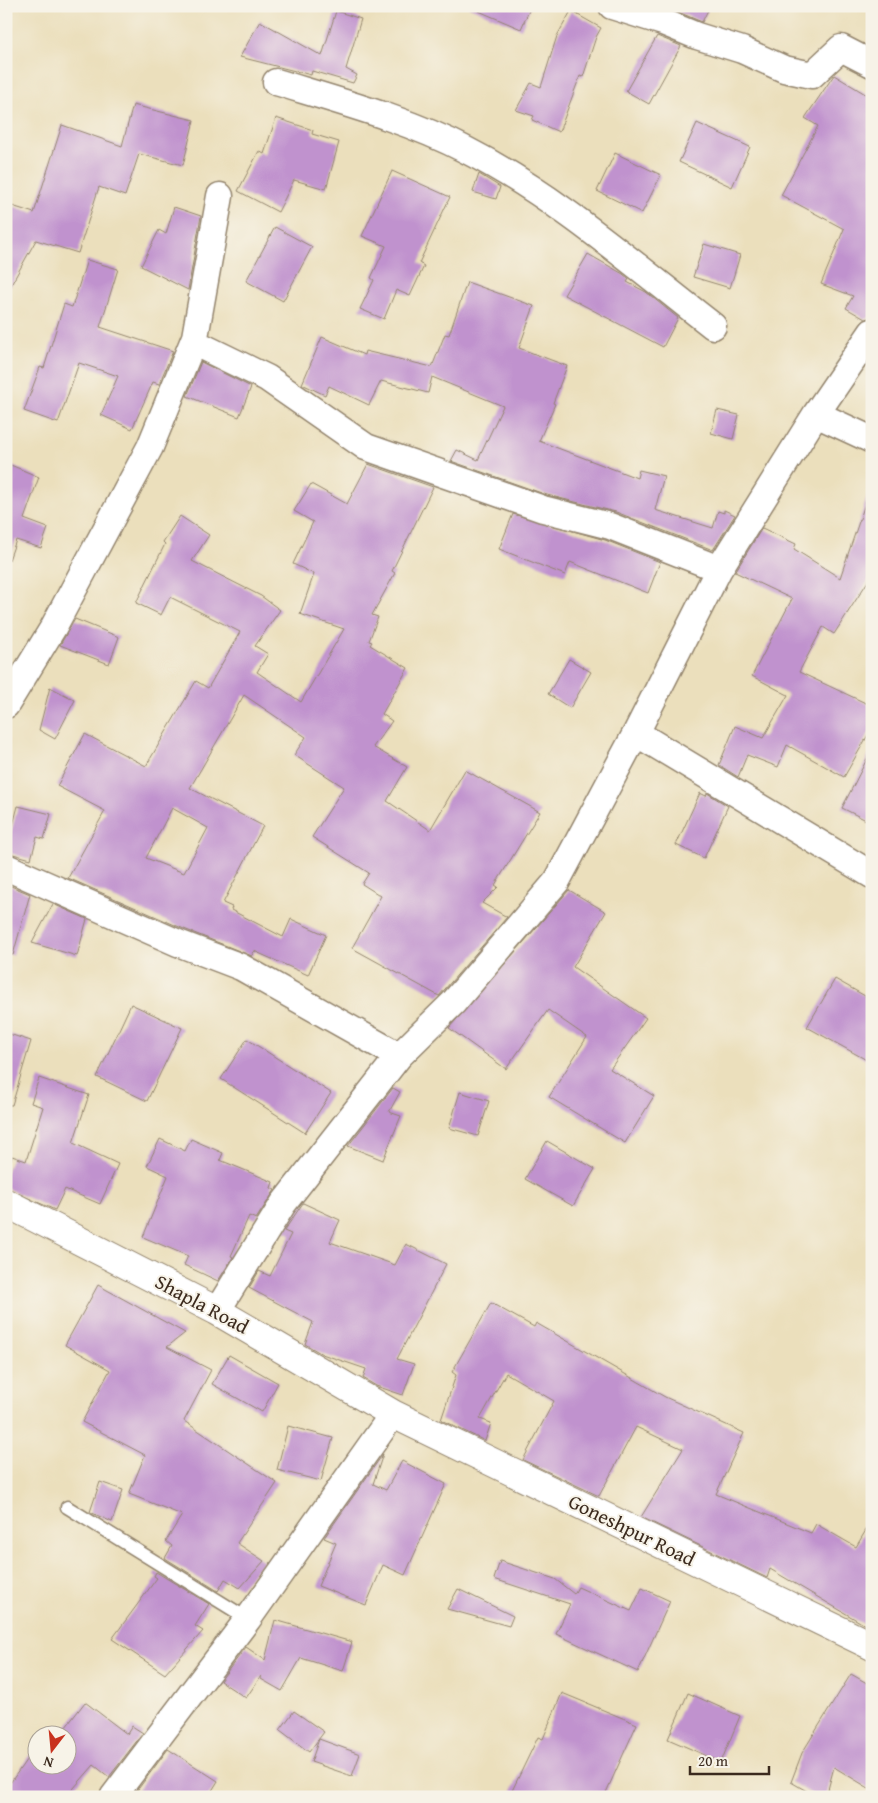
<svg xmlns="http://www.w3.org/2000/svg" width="878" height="1803" viewBox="0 0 878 1803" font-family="'Gentium Book Plus',serif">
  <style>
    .building { fill: #c092ce; fill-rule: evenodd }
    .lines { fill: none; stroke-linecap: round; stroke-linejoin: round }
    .lane-casing { stroke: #93846d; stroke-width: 15 }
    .street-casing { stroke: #93846d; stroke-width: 29 }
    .secondary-casing { stroke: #93846d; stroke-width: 30 }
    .lane { stroke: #fff; stroke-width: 12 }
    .street { stroke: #fff; stroke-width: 26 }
    .secondary { stroke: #fff; stroke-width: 28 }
    .labels { text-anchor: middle; stroke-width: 4; stroke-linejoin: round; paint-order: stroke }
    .street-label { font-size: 20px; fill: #3b2a1e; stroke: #f7f3e8 }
  </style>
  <rect width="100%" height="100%" fill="#f7f3e8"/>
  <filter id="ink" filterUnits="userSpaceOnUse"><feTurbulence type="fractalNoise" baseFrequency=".02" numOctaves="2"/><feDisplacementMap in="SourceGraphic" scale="10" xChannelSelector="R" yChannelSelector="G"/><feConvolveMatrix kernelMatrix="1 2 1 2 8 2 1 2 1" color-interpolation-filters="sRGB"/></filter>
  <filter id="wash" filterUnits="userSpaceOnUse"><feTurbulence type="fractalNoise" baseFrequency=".0096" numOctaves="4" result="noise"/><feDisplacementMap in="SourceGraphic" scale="20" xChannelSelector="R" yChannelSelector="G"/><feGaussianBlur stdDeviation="1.12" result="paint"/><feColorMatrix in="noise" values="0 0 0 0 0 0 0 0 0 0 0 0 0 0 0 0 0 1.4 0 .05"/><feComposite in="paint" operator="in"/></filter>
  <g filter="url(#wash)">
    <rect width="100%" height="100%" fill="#ebdfbc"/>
    <g id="blocks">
      <path class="building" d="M 467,6 L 531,6 L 521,29 Z
        M 672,6 L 710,6 L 702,22 L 671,9 Z
        M 336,11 L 361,19 L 346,69 L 357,75 L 353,83 L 312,71 L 311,75 L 240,57 L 260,21 L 322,56 Z
        M 571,11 L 601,28 L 596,37 L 583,77 L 580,76 L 559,132 L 532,120 L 534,116 L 516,110 L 531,83 L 541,87 L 557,36 Z
        M 657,36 L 681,46 L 649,104 L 626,91 Z
        M 834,75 L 872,98 L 872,317 L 865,319 L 846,308 L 853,296 L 821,284 L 844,229 L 781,195 L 818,126 L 805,118 Z
        M 133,105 L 194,120 L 183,165 L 139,154 L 125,196 L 99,187 L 78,253 L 36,240 L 6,294 L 6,204 L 34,213 L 62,125 L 122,146 Z
        M 276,118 L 313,130 L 312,134 L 339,142 L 326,189 L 294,180 L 278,212 L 238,191 L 259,151 L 264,154 Z
        M 697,123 L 750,147 L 732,187 L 679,162 Z
        M 615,153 L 661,175 L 642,213 L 597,191 Z
        M 392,171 L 450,197 L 419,263 L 424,266 L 410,296 L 396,290 L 384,319 L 360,309 L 374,280 L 371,278 L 386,246 L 362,236 Z
        M 479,174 L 500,187 L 496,199 L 473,192 Z
        M 174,207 L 201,216 L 188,290 L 141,266 L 159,230 L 166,234 Z
        M 275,227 L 312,247 L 283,301 L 246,281 Z
        M 704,244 L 740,255 L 730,288 L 693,277 Z
        M 588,254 L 623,274 L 629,279 L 627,282 L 646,292 L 678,318 L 663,347 L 564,295 Z
        M 87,260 L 118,269 L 100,327 L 173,351 L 159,384 L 153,382 L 132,429 L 101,415 L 118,376 L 79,363 L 58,423 L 24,411 L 40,367 L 44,368 L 64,304 L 72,307 Z
        M 467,282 L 534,306 L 519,348 L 567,366 L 553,403 L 555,404 L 539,441 L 637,478 L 639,470 L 664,476 L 655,510 L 713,528 L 718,511 L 724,513 L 724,510 L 735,515 L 713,550 L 616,512 L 547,495 L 451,461 L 457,450 L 478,460 L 503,406 L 432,377 L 428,393 L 381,381 L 369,405 L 329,386 L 325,395 L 302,384 L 322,337 L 364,355 L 365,351 L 432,367 L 445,334 L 449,335 Z
        M 201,362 L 251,387 L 239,417 L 187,396 Z
        M 717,410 L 739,415 L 733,439 L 711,433 Z
        M 6,463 L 39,477 L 24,519 L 48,528 L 41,548 L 16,540 L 9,560 L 6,560 Z
        M 368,464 L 433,487 L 392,571 L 395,573 L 372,615 L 378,617 L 369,641 L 372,642 L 370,645 L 408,668 L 382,714 L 392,721 L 373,747 L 407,767 L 387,801 L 430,830 L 465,770 L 540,812 L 495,885 L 498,887 L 482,903 L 507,917 L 439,996 L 352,948 L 381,896 L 362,884 L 369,873 L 312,837 L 344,787 L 294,755 L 306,737 L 244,695 L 190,788 L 263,826 L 223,903 L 232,907 L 231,910 L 283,937 L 291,919 L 326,935 L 308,975 L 254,951 L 252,956 L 184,929 L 68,878 L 105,811 L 57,786 L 85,734 L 146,766 L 196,681 L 208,688 L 240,632 L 170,597 L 161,615 L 136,603 L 165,544 L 163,542 L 180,516 L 209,535 L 192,561 L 261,596 L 280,610 L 255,646 L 268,654 L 257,672 L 301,702 L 344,629 L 300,614 L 314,574 L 293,564 L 313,522 L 294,511 L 311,484 L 347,504 ZM 172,808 L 208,828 L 184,873 L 146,858 Z
        M 868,495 L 872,496 L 872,575 L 834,634 L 823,627 L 799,672 L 872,706 L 872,728 L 844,777 L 787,745 L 778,767 L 747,755 L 738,777 L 719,765 L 735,726 L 763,738 L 788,695 L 752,676 L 792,599 L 735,572 L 762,528 L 796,544 L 794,549 L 840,578 Z
        M 513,514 L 605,540 L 660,562 L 648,593 L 570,562 L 565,575 L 499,549 Z
        M 75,619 L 119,637 L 109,664 L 60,645 Z
        M 569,659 L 591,672 L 570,708 L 548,694 Z
        M 50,687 L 75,700 L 55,739 L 39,730 Z
        M 872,749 L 872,823 L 842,808 Z
        M 700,793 L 706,796 L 707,793 L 728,806 L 704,858 L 676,845 Z
        M 18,806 L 51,814 L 44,839 L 37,837 L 31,859 L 6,852 Z
        M 6,884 L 30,894 L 13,955 L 6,954 Z
        M 569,890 L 606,912 L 573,967 L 646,1018 L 610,1069 L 654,1096 L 625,1143 L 549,1097 L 587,1037 L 548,1010 L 506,1069 L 449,1028 Z
        M 53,904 L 87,919 L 77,956 L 32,943 Z
        M 835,979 L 872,1000 L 872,1063 L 807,1027 Z
        M 131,1004 L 182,1028 L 147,1101 L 97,1077 Z
        M 6,1033 L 31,1041 L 12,1105 L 6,1105 Z
        M 247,1039 L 331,1093 L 305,1133 L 221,1079 Z
        M 39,1078 L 89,1095 L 73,1143 L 118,1164 L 100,1204 L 65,1189 L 55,1210 L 6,1188 L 6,1173 L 12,1156 L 26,1161 L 43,1107 L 31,1103 Z
        M 393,1088 L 400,1092 L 389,1112 L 401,1116 L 383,1160 L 348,1146 Z
        M 460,1092 L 489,1101 L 478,1136 L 449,1128 Z
        M 160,1139 L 185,1151 L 191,1139 L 223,1153 L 220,1160 L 273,1182 L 271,1188 L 275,1190 L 256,1219 L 249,1216 L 231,1256 L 233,1257 L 218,1281 L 184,1265 L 188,1256 L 143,1237 L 168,1176 L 147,1166 Z
        M 547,1141 L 595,1169 L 573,1206 L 525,1179 Z
        M 303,1203 L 340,1220 L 330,1242 L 395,1265 L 406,1244 L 446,1264 L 397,1359 L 414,1364 L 403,1395 L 376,1386 L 363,1378 L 366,1369 L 322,1354 L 305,1344 L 313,1322 L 249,1288 L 259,1271 L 270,1276 L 291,1234 L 284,1231 Z
        M 98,1285 L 185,1333 L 167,1347 L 211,1370 L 184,1421 L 277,1483 L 237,1543 L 264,1561 L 240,1588 L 225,1579 L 218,1591 L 165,1558 L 172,1546 L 166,1541 L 182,1515 L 129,1494 L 145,1455 L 82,1422 L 110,1370 L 65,1345 Z
        M 491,1303 L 534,1327 L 536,1323 L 665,1397 L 744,1433 L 716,1494 L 811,1533 L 816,1524 L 856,1547 L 872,1520 L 872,1629 L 770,1569 L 767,1578 L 641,1517 L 683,1449 L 636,1427 L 599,1496 L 523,1460 L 554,1401 L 506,1373 L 480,1419 L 491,1423 L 485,1441 L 441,1420 L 456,1375 L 452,1372 Z
        M 229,1355 L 278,1383 L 262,1412 L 212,1384 Z
        M 288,1426 L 333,1438 L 321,1481 L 277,1470 Z
        M 383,1454 L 373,1484 L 386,1490 L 402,1461 L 446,1484 L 405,1575 L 383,1565 L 366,1605 L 318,1586 L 336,1543 L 324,1538 Z
        M 100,1482 L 123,1490 L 112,1522 L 90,1512 Z
        M 500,1561 L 555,1579 L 574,1594 L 578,1587 L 631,1611 L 642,1588 L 670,1601 L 638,1672 L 556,1634 L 570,1604 L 494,1579 Z
        M 156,1572 L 209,1604 L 195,1626 L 203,1631 L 165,1674 L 112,1639 L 157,1578 L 154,1576 Z
        M 458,1589 L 513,1616 L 509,1626 L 447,1609 Z
        M 275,1620 L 352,1642 L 343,1671 L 301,1658 L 282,1691 L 261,1679 L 261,1676 L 246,1698 L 220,1681 L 246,1647 L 265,1660 Z
        M 851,1674 L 872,1686 L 872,1790 L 834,1767 L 826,1797 L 817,1797 L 791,1782 L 802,1753 Z
        M 562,1693 L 637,1724 L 604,1797 L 509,1797 L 538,1737 L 543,1739 Z
        M 688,1693 L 740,1716 L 721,1762 L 668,1739 Z
        M 85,1702 L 127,1734 L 132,1726 L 143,1733 L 109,1777 L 94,1765 L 66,1797 L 6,1797 L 6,1789 L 38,1743 L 38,1766 L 68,1766 L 68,1736 L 59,1736 Z
        M 294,1711 L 324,1732 L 309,1752 L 280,1730 Z
        M 319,1739 L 360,1754 L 352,1776 L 311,1762 Z
        M 168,1749 L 218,1781 L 208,1797 L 133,1796 Z"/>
    </g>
  </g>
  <g filter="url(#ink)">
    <use href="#blocks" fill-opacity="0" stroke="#93846d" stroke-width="1"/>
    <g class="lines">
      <defs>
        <path id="lane" d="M 67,1507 L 248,1619"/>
        <path id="street" d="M 612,6 L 663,22 L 697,36 L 742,50 L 784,69 L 812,75 L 841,48 L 872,64
          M 276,82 C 338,101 409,120 466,150 C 556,196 633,264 713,326
          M 193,342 L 267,378 L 366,447 L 543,509 L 610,526 L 719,569
          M 816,414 L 872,440
          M 6,705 L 53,628 L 150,447 L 195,337 L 220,196
          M 636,733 L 872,875
          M 6,867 L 178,943 L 241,967 L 399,1056
          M 217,1311 L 283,1204 L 399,1056 L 453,1003 L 557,881 L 636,733 L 719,569 L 816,414 L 872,332
          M 113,1797 L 248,1619 L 393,1414"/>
        <path id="secondary" d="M 6,1203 L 217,1311 L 393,1414 L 872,1646"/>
      </defs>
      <use href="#lane" class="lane-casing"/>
      <use href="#street" class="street-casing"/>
      <use href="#secondary" class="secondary-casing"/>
      <use href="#lane" class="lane"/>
      <use href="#street" class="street"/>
      <use href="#secondary" class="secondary"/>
    </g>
  </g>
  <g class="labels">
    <g class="street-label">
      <text transform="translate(202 1304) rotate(28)" y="7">Shapla Road</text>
      <text transform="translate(632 1530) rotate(26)" y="7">Goneshpur Road</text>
    </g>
  </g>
  <rect width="878" height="1803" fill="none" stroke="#f7f3e8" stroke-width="25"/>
  <g transform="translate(52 1750) rotate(196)"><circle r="24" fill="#f7f3e8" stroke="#aca397"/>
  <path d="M0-4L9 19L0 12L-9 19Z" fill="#c8321e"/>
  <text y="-8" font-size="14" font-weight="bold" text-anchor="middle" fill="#3b2a1e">N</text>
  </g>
  <path d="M690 1766v8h79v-8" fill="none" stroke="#3b2a1e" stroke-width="2.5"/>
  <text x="698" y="1766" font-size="15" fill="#3b2a1e" stroke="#f7f3e8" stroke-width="4" paint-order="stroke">20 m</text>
</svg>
